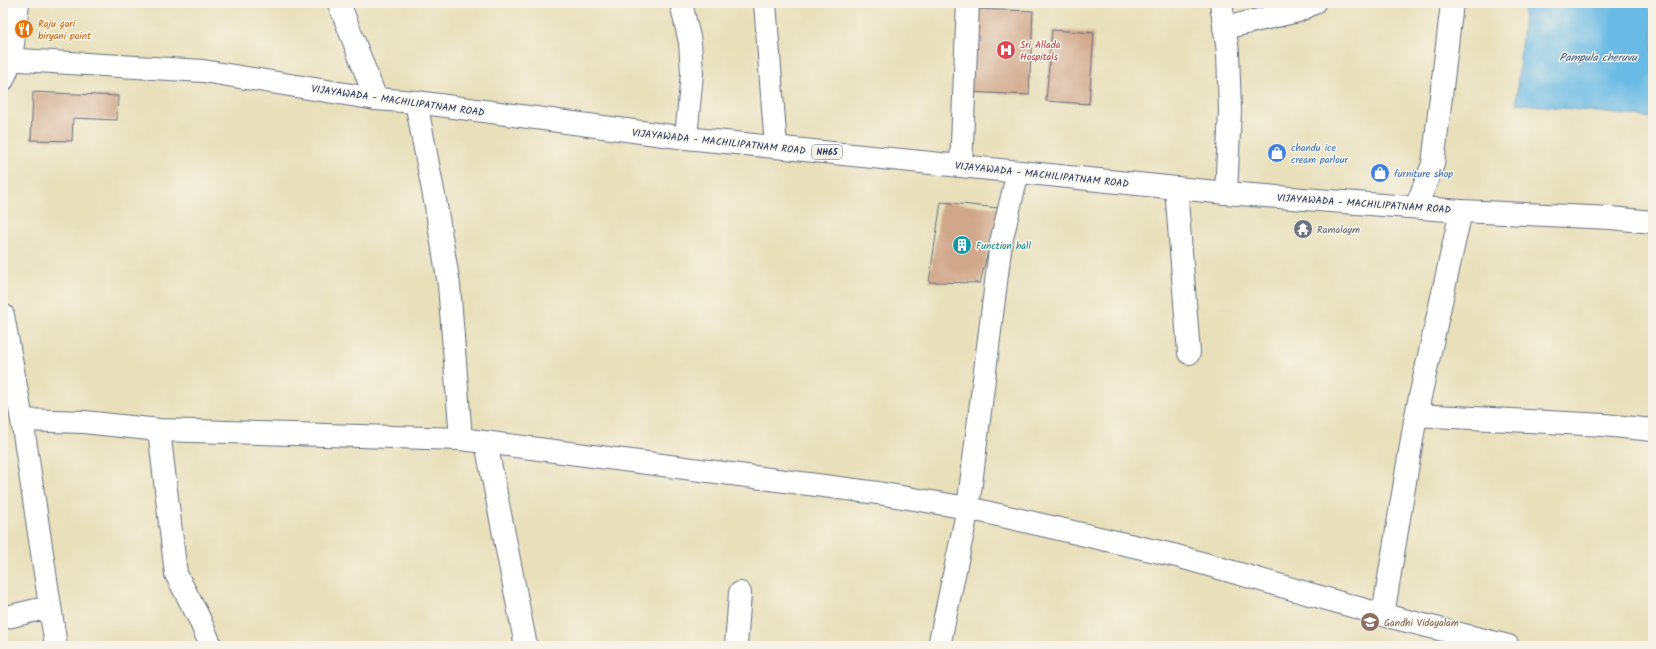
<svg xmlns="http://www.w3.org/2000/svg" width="1656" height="649" viewBox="0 0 1656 649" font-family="Kalam,sans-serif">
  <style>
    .water { fill: #69bae4; stroke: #4274a1 }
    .building { fill: #d0a78b }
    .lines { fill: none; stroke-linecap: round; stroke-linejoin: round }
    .minor-casing { stroke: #636d7f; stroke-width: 24 }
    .highway-casing { stroke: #636d7f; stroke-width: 24 }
    .minor { stroke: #fff; stroke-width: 22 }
    .highway { stroke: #fff; stroke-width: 22 }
    .labels { text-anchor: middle; stroke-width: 3; stroke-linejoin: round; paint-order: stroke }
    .shield { fill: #f7f3e8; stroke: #5d6a87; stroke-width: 1 }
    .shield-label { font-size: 9px; font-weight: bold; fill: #1b2f5e }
    .food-label { font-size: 10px; fill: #c56008; stroke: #f7f3e8; text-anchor: start }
    .health-label { font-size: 10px; fill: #be3a42; stroke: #f7f3e8; text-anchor: start }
    .street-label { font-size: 10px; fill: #1b2f5e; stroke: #f7f3e8 }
    .shop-label { font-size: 10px; fill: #366cbe; stroke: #f7f3e8; text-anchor: start }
    .worship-label { font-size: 10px; fill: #5b616d; stroke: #f7f3e8; text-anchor: start }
    .culture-label { font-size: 10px; fill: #0d838f; stroke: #f7f3e8; text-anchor: start }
    .education-label { font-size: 10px; fill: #785e54; stroke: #f7f3e8; text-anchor: start }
    .water-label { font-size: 11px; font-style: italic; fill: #325986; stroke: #f7f3e8 }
  </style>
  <rect width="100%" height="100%" fill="#f7f3e8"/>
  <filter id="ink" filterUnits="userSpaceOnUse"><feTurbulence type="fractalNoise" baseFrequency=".025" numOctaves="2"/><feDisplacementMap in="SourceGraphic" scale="8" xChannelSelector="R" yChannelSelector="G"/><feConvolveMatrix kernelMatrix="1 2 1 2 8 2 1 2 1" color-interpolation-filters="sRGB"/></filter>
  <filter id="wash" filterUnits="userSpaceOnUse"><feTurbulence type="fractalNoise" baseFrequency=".012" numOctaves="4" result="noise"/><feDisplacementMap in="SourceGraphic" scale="16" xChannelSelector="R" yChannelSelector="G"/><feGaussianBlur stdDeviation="0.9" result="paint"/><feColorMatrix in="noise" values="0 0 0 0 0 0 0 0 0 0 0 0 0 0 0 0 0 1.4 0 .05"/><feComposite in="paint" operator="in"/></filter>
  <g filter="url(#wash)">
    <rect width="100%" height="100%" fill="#e8e0bb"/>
    <path class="water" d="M 1525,3 L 1653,3 L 1653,118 L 1516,103 Z"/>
    <g id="blocks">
      <path class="building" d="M 971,9 L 1033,11 L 1029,95 L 967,92 Z
        M 1052,30 L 1094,33 L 1089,104 L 1046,101 Z
        M 33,92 L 118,96 L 117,120 L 73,118 L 72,141 L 31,140 Z
        M 941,202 L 999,208 L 980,283 L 929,282 Z"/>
    </g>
  </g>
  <g filter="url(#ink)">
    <use href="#blocks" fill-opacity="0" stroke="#636d7f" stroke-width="1"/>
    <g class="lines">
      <defs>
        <path id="minor" d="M 339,3 L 376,99
          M 681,3 L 690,42 L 692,73 L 686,138
          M 765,3 L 776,147
          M 1221,3 L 1228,52 L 1230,111 L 1226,193
          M 1224,28 L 1298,11 L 1314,3
          M 3,80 L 11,60 L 18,3
          M 416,102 L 436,206 L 449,285 L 461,439
          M 961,166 L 968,3
          M 1176,188 L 1189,353
          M 1416,207 L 1433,164 L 1452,3
          M 1461,211 L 1416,415 L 1383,615 L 1508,646
          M 3,315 L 22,420 L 56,646
          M 1416,415 L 1604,425 L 1653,430
          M 22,420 L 84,422 L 159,430 L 461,439 L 878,493 L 968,508 L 1177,556 L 1383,615
          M 159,430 L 176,574 L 199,618 L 211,646
          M 486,443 L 526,646
          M 3,618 L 49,607
          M 736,646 L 740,593
          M 939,646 L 968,508 L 1001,242 L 1018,172"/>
        <path id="highway" d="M 3,59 L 203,71 L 376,99 L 416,102 L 686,138 L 1226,193 L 1461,211 L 1611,218 L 1653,222"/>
      </defs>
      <use href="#minor" class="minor-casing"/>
      <use href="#highway" class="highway-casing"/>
      <use href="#minor" class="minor"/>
      <use href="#highway" class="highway"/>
    </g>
  </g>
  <defs>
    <symbol id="restaurant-disc" viewBox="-11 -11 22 22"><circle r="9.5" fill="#e8710a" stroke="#f7f3e8"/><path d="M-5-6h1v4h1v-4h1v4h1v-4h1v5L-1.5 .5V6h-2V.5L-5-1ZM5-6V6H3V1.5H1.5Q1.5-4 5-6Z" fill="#fff"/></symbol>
    <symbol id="hospital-disc" viewBox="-11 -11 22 22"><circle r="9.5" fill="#e0444e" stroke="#f7f3e8"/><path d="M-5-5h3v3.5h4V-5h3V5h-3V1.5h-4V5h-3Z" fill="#fff"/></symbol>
    <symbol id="shop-disc" viewBox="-11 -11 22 22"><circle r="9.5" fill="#3f7fe0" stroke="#f7f3e8"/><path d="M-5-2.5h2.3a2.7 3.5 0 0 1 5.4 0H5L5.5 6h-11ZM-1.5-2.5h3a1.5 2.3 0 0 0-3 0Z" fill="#fff"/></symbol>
    <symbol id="temple-disc" viewBox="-11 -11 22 22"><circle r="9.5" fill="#6b7280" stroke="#f7f3e8"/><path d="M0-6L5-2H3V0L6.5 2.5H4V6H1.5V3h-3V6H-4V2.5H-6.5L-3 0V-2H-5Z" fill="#fff"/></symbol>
    <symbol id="building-disc" viewBox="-11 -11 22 22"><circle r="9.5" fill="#0f9aa8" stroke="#f7f3e8"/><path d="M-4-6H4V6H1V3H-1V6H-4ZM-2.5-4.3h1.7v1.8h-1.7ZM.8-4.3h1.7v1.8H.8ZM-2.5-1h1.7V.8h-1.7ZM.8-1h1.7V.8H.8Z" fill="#fff"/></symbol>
    <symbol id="school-disc" viewBox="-11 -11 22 22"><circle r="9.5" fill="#8d6e63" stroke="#f7f3e8"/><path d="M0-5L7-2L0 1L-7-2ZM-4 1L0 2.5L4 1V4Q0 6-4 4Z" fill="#fff"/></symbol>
  </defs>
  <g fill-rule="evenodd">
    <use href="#restaurant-disc" x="13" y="18" width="22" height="22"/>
    <use href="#hospital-disc" x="995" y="39" width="22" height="22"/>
    <use href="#shop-disc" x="1266" y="142" width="22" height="22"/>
    <use href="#shop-disc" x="1369" y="162" width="22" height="22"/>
    <use href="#temple-disc" x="1292" y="218" width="22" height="22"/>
    <use href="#building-disc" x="951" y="234" width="22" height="22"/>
    <use href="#school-disc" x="1359" y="611" width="22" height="22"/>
  </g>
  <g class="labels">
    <rect class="shield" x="812" y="145" width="30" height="14" rx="3"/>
    <g class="shield-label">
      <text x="827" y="155">NH65</text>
    </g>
    <g class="food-label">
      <text x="38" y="27">Raju gari<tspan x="38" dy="12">biryani point</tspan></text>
    </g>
    <g class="health-label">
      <text x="1020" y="48">Sri Allada<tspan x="1020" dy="12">Hospitals</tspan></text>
    </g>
    <g class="street-label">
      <text transform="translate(398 100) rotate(8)" y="4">VIJAYAWADA - MACHILIPATNAM ROAD</text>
      <text transform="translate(719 141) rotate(6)" y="4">VIJAYAWADA - MACHILIPATNAM ROAD</text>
      <text transform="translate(1042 174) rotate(6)" y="4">VIJAYAWADA - MACHILIPATNAM ROAD</text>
      <text transform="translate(1364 203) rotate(4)" y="4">VIJAYAWADA - MACHILIPATNAM ROAD</text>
    </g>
    <g class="shop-label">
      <text x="1291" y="151">chandu ice<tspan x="1291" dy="12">cream parlour</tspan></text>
      <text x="1394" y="177">furniture shop</text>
    </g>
    <g class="worship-label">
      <text x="1317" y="233">Ramalaym</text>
    </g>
    <g class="culture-label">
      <text x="976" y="249">Function hall</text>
    </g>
    <g class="education-label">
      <text x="1384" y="626">Gandhi Vidayalam</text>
    </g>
    <g class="water-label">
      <text x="1598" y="61">Pampula cheruvu</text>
    </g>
  </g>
  <rect width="1656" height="649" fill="none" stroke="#f7f3e8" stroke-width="16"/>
</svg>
